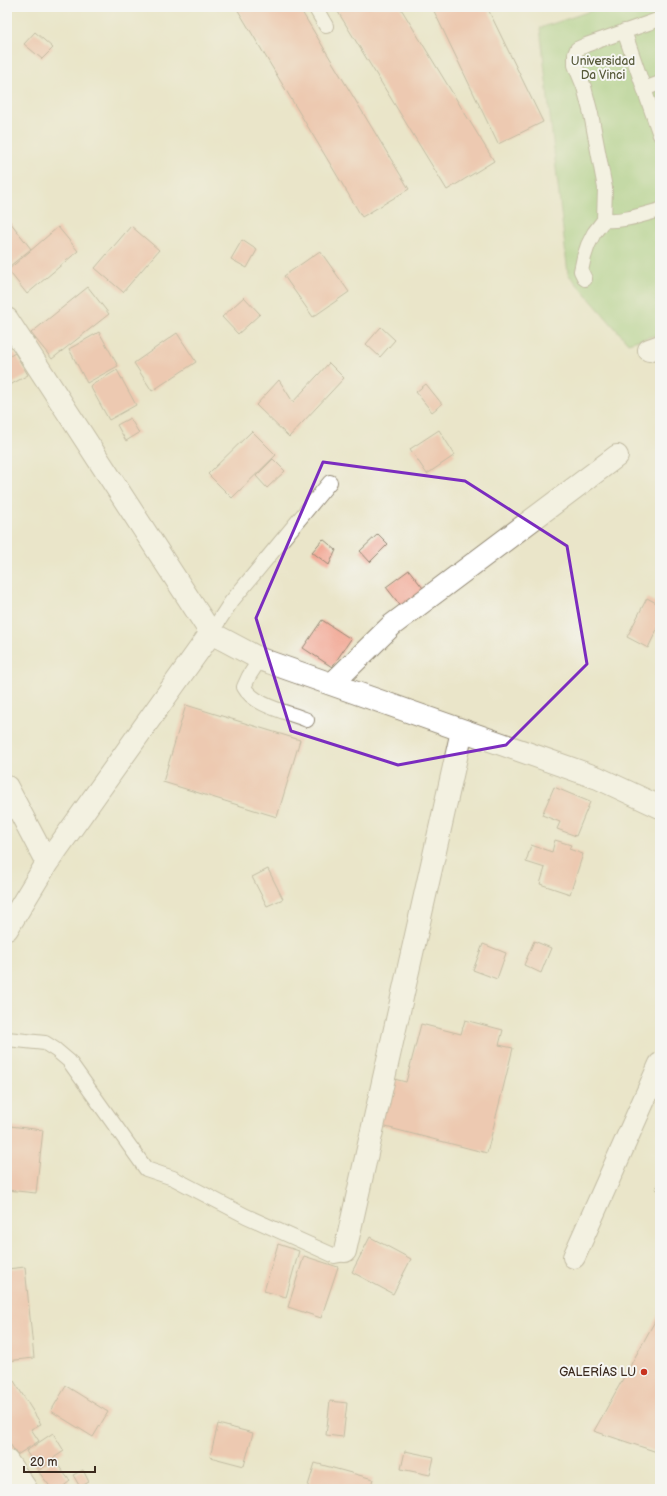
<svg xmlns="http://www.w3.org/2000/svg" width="667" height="1496" viewBox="0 0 667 1496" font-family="'Balsamiq Sans',sans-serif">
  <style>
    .green { fill: #98cb7b; stroke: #6a7a4c }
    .building { fill: #f2a794 }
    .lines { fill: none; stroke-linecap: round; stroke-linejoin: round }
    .lane-casing { stroke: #928874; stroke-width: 16 }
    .street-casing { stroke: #928874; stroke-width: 24 }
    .lane { stroke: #fff; stroke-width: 14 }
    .street { stroke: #fff; stroke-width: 22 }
    .marked { fill: none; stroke: #7b2cbf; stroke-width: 3; stroke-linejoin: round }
    .poi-dot { fill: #c8321e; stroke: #f6f6f2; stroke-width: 1.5 }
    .labels { text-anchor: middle; stroke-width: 4; stroke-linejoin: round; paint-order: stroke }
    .park-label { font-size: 12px; fill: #575a3a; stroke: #f6f6f2 }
    .poi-label { font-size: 12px; fill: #3b2a1e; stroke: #f6f6f2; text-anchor: end }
  </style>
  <rect width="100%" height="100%" fill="#f6f6f2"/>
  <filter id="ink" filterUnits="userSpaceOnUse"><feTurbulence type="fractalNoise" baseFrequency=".025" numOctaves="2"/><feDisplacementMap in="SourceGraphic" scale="8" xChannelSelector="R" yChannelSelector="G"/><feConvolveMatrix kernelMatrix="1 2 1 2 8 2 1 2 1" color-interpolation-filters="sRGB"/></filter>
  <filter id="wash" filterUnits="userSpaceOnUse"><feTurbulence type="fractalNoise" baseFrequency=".012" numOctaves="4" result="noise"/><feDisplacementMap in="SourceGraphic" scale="16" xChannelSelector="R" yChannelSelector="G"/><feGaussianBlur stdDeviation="0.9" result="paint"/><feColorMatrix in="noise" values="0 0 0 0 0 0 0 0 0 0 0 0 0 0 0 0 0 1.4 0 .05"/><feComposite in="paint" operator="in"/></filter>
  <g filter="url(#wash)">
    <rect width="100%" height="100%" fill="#eae5c9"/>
    <path class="green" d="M 602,7 L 660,7 L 660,334 L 628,343 L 568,274 L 540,28 Z"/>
    <g id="blocks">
      <path class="building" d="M 236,7 L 299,7 L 409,189 L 362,217 Z
        M 335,7 L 400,7 L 494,161 L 447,190 Z
        M 432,7 L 487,7 L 543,122 L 498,144 Z
        M 35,32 L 53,48 L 42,59 L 24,44 Z
        M 7,218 L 31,249 L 10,266 L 7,262 Z
        M 131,226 L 159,250 L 123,292 L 95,268 Z
        M 58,227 L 78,251 L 27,294 L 8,270 Z
        M 242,240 L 257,250 L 247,268 L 231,259 Z
        M 320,251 L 349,292 L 313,317 L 284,276 Z
        M 88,287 L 109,314 L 52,359 L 31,333 Z
        M 244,297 L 260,314 L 238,334 L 222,317 Z
        M 381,327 L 395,340 L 380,357 L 366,344 Z
        M 99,332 L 118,366 L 87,383 L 69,349 Z
        M 177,333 L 196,362 L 152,391 L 134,363 Z
        M 15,353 L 28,375 L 10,385 L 7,380 L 7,358 Z
        M 329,363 L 344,378 L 289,437 L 256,405 L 279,380 L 293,402 Z
        M 117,370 L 136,405 L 109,420 L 90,386 Z
        M 426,384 L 442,404 L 432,412 L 416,392 Z
        M 130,418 L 139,433 L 126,441 L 117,425 Z
        M 439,430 L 455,455 L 427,474 L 410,449 Z
        M 252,431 L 276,455 L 232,498 L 208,474 Z
        M 273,459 L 285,471 L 267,488 L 256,476 Z
        M 378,534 L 388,544 L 370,562 L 360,551 Z
        M 323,539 L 336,550 L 329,565 L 312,552 Z
        M 409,570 L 426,592 L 403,609 L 386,587 Z
        M 647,598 L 660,605 L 660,623 L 648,648 L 627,637 Z
        M 322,620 L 351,639 L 332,667 L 303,648 Z
        M 186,705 L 300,740 L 277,817 L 163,782 Z
        M 554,787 L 590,802 L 576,836 L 557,829 L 560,822 L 542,815 Z
        M 555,840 L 571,845 L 569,849 L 583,854 L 570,894 L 540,884 L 545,868 L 526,862 L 531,845 L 552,852 Z
        M 268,869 L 283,899 L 267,906 L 252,877 Z
        M 534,941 L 551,948 L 541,973 L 524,965 Z
        M 483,944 L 506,953 L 497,979 L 473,970 Z
        M 465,1020 L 503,1030 L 499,1045 L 513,1048 L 487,1153 L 378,1125 L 390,1078 L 406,1082 L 421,1024 L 461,1034 Z
        M 10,1126 L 43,1130 L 36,1193 L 7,1190 L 7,1152 Z
        M 660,1179 L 660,1191 L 655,1189 Z
        M 370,1237 L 411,1259 L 393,1294 L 352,1272 Z
        M 278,1244 L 299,1251 L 286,1297 L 264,1291 Z
        M 304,1256 L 338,1267 L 321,1318 L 288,1307 Z
        M 25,1267 L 34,1358 L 7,1361 L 7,1269 Z
        M 660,1312 L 660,1453 L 594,1431 Z
        M 14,1381 L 41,1424 L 31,1429 L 39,1441 L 17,1455 L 7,1439 L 7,1385 Z
        M 66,1386 L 108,1412 L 93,1437 L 51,1411 Z
        M 330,1401 L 347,1403 L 343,1437 L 326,1435 Z
        M 218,1424 L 253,1433 L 244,1466 L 210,1457 Z
        M 53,1433 L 64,1451 L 37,1469 L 26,1451 Z
        M 405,1451 L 434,1457 L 430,1475 L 401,1469 Z
        M 54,1460 L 70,1481 L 60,1489 L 52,1489 L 38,1471 Z
        M 315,1463 L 373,1479 L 370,1489 L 307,1489 Z
        M 83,1470 L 89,1482 L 80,1487 L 73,1475 Z
        M 530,1485 L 566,1488 L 566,1489 L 530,1489 Z"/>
    </g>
  </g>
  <g filter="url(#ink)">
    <use href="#blocks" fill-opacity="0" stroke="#928874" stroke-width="1"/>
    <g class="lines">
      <defs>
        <path id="lane" d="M 315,7 L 326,26
          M 624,31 L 660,135
          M 644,89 L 660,83
          M 604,220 C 622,222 642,215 660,210
          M 585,279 L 581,271 L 584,257 L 588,245 L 594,233 L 604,220 L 605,188 L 591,114 L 584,87 L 575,65 L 575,54 L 577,49 L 586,45 L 660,19
          M 211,633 L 231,602 L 330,482
          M 260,659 L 249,676 L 244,687 C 254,706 288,712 307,720
          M 7,1039 L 45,1043 L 56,1050 L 69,1061 L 146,1169 L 173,1178 L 246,1216 L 335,1256 L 340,1255 L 345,1251"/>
        <path id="street" d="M 7,319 L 211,633 L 260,659 L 598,778 L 660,807
          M 649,350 L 660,346
          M 332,684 L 392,625 L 617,456
          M 7,787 L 47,863
          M 7,929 L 47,863 L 211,633
          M 345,1251 L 462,731
          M 574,1257 L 660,1064
          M 7,1461 L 26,1489"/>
      </defs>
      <use href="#lane" class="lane-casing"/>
      <use href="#street" class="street-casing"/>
      <use href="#lane" class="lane"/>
      <use href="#street" class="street"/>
    </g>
  </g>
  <path d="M0 0H667V1496H0ZM 323,462 L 465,481 L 567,546 L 587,664 L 506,745 L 398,765 L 291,731 L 256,618 Z" fill="#eae5c9" fill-opacity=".55" fill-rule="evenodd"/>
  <path class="marked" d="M 323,462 L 465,481 L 567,546 L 587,664 L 506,745 L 398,765 L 291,731 L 256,618 Z"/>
  <circle class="poi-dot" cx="644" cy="1372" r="4"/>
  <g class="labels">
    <g class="park-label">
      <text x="603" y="65">Universidad<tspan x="603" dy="14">Da Vinci</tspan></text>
    </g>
    <g class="poi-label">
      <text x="636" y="1376">GALERÍAS LU</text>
    </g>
  </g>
  <rect width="667" height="1496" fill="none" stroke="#f6f6f2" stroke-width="24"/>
  <path d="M24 1466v6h71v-6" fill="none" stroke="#3b2a1e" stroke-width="2"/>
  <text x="30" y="1466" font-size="12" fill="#3b2a1e" stroke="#f6f6f2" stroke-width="3" paint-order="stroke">20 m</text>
</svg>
